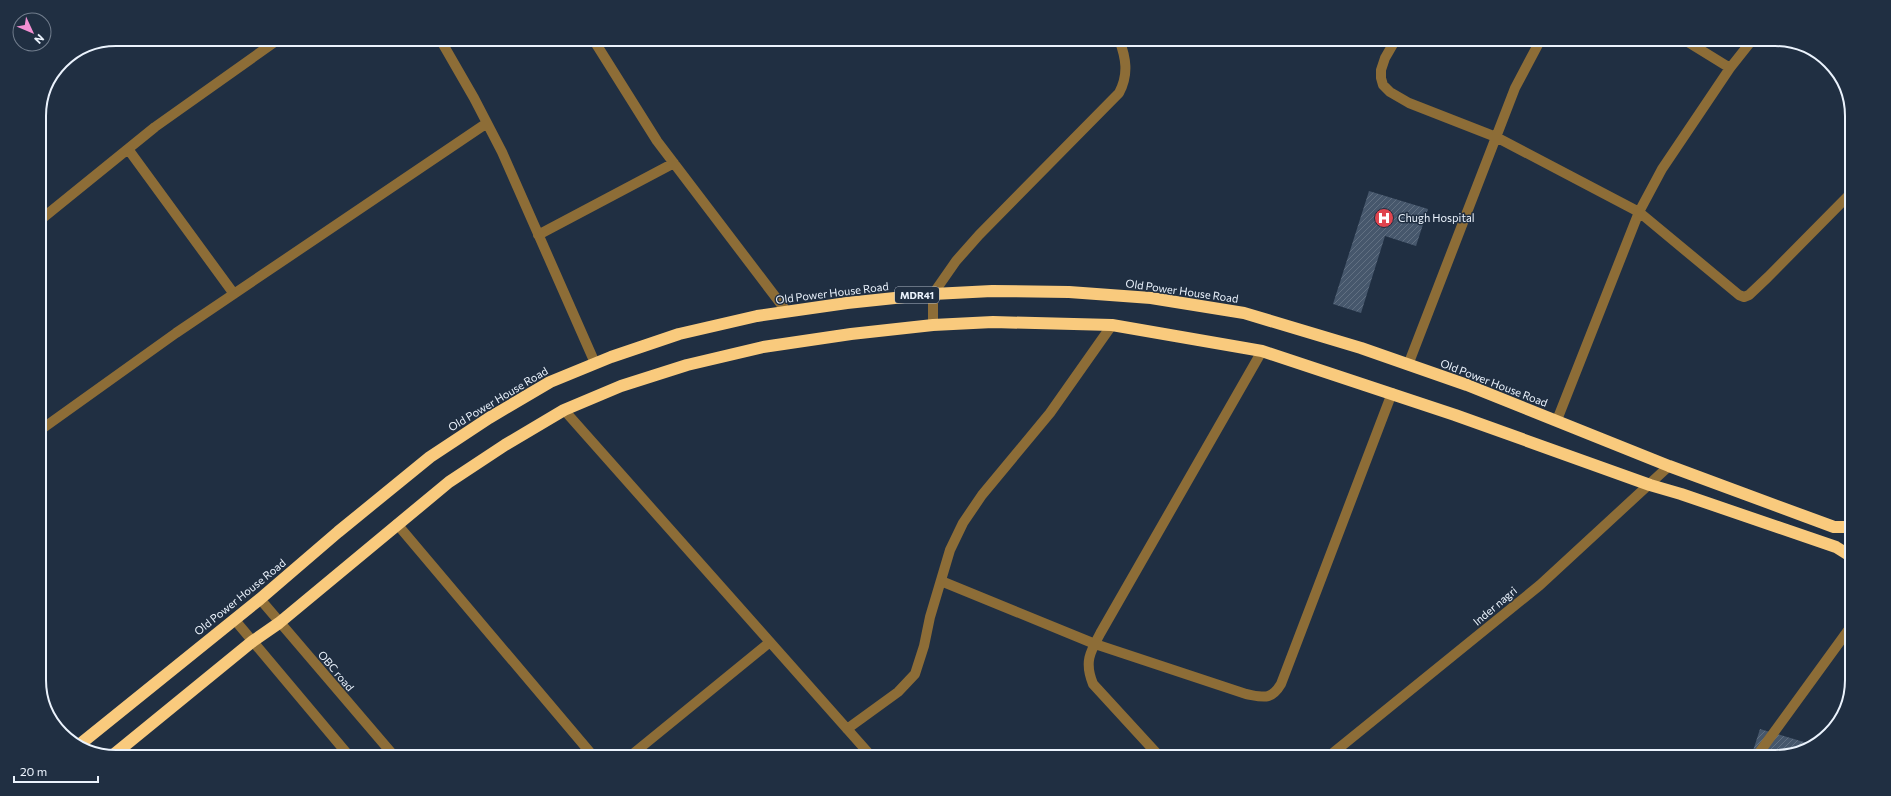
<svg xmlns="http://www.w3.org/2000/svg" width="1891" height="796" viewBox="0 0 1891 796" font-family="Commissioner,sans-serif">
  <style>
    .building { fill: url(#building-hatch) }
    .lines { fill: none; stroke-linecap: round; stroke-linejoin: round }
    .minor { stroke: #8d6d37; stroke-width: 10 }
    .highway { stroke: #f9ca7d; stroke-width: 12 }
    .labels { text-anchor: middle; stroke-width: 3; stroke-linejoin: round; paint-order: stroke }
    .shield { fill: #202f42; stroke: #aeb8c5; stroke-width: 1 }
    .shield-label { font-size: 10px; font-weight: bold; fill: #ebf3fd }
    .poi-label { font-size: 11px; fill: #ebf3fd; stroke: #202f42; text-anchor: start }
    .street-label { font-size: 11px; fill: #ebf3fd; stroke: #202f42 }
    .rim { fill: none; stroke: #ebf3fd; stroke-width: 2 }
  </style>
  <defs>
    <pattern id="building-hatch" width="6" height="6" patternUnits="userSpaceOnUse"><rect width="6" height="6" fill="#46576c"/><path d="M-1 1l2-2M0 6l6-6M5 7l2-2" fill="none" stroke="#617082"/></pattern>
  </defs>
  <rect width="100%" height="100%" fill="#202f42"/>
  <path class="building" d="M 1369,191 L 1428,209 L 1416,246 L 1385,236 L 1361,313 L 1333,304 Z
    M 1760,729 L 1814,745 L 1775,757 L 1751,757 Z"/>
  <g class="lines">
    <path class="minor" d="M 440,39 L 474,98 L 502,152 L 595,363
      M 593,39 L 657,141 L 787,312
      M 1396,39 L 1385,58 L 1381,70 L 1381,78 L 1383,85 L 1390,92 L 1409,103 L 1496,137 L 1639,212 L 1739,295 L 1744,297 L 1749,295 L 1768,277 L 1852,192
      M 1683,39 L 1730,68
      M 128,149 L 234,294
      M 39,221 L 155,127 L 279,39
      M 538,235 L 674,163
      M 933,325 L 933,294 L 956,261 L 979,235 L 1119,93 C 1129,74 1126,58 1119,39
      M 1408,365 L 1515,88 L 1541,39
      M 564,410 L 872,757
      M 1557,420 L 1639,212 L 1662,169 L 1730,68 L 1753,39
      M 39,431 L 176,333 L 487,123
      M 397,524 L 594,757
      M 941,581 L 1095,644 L 1246,694 C 1263,697 1271,701 1281,684 L 1392,393
      M 260,599 L 395,757
      M 234,619 L 350,757
      M 847,729 L 898,692 L 915,674 L 924,646 L 930,617 L 950,550 L 963,523 L 982,495 L 1050,413 L 1112,325
      M 629,757 L 770,642
      M 1160,757 L 1093,684 C 1084,662 1090,652 1101,632 L 1262,351
      M 1328,757 L 1540,585 L 1669,466
      M 1756,757 L 1852,625"/>
    <path class="highway" d="M 79,745 L 260,599 L 338,532 L 430,457 L 489,418 L 550,382 L 611,357 L 679,334 L 757,316 L 847,303 L 933,294 L 992,291 L 1069,292 L 1151,298 L 1244,313 L 1361,348 L 1467,385 L 1669,466 L 1834,527 L 1852,527
      M 112,756 L 253,641 L 279,623 L 449,482 L 505,445 L 564,410 L 621,386 L 687,365 L 763,347 L 851,334 L 933,325 L 993,322 L 1112,325 L 1262,351 L 1455,415 L 1650,485 L 1681,494 L 1836,547 L 1852,557"/>
  </g>
  <defs>
    <symbol id="hospital-disc" viewBox="-11 -11 22 22"><circle r="9.5" fill="#e0444e" stroke="#202f42"/><path d="M-5-5h3v3.5h4V-5h3V5h-3V1.5h-4V5h-3Z" fill="#fff"/></symbol>
  </defs>
  <g fill-rule="evenodd">
    <use href="#hospital-disc" x="1373" y="207" width="22" height="22"/>
  </g>
  <g class="labels">
    <rect class="shield" x="895" y="287" width="44" height="16" rx="3"/>
    <g class="shield-label">
      <text x="917" y="299">MDR41</text>
    </g>
    <g class="poi-label">
      <text x="1398" y="222">Chugh Hospital</text>
    </g>
    <g class="street-label">
      <text transform="translate(1182 291) rotate(8)" y="4">Old Power House Road</text>
      <text transform="translate(832 293) rotate(-7)" y="4">Old Power House Road</text>
      <text transform="translate(1494 383) rotate(21)" y="4">Old Power House Road</text>
      <text transform="translate(498 399) rotate(-31)" y="4">Old Power House Road</text>
      <text transform="translate(240 597) rotate(-39)" y="4">Old Power House Road</text>
      <text transform="translate(1495 606) rotate(-40)" y="4">Inder nagri</text>
      <text transform="translate(336 671) rotate(50)" y="4">OBC road</text>
    </g>
  </g>
  <path d="M0 0H1891V796H0ZM116 46H1775A70 70 0 0 1 1845 116V680A70 70 0 0 1 1775 750H116A70 70 0 0 1 46 680V116A70 70 0 0 1 116 46Z" fill="#202f42" fill-rule="evenodd"/>
  <path class="rim" d="M116 46H1775A70 70 0 0 1 1845 116V680A70 70 0 0 1 1775 750H116A70 70 0 0 1 46 680V116A70 70 0 0 1 116 46Z"/>
  <g transform="translate(32 32) rotate(134)"><circle r="19" fill="#202f42" stroke="#717d8d"/>
  <path d="M0-3L7 15L0 10L-7 15Z" fill="#f491d4"/>
  <text y="-6" font-size="11" font-weight="bold" text-anchor="middle" fill="#ebf3fd">N</text>
  </g>
  <path d="M14 776v6h84v-6" fill="none" stroke="#ebf3fd" stroke-width="2"/>
  <text x="20" y="776" font-size="12" fill="#ebf3fd" stroke="#202f42" stroke-width="3" paint-order="stroke">20 m</text>
</svg>
